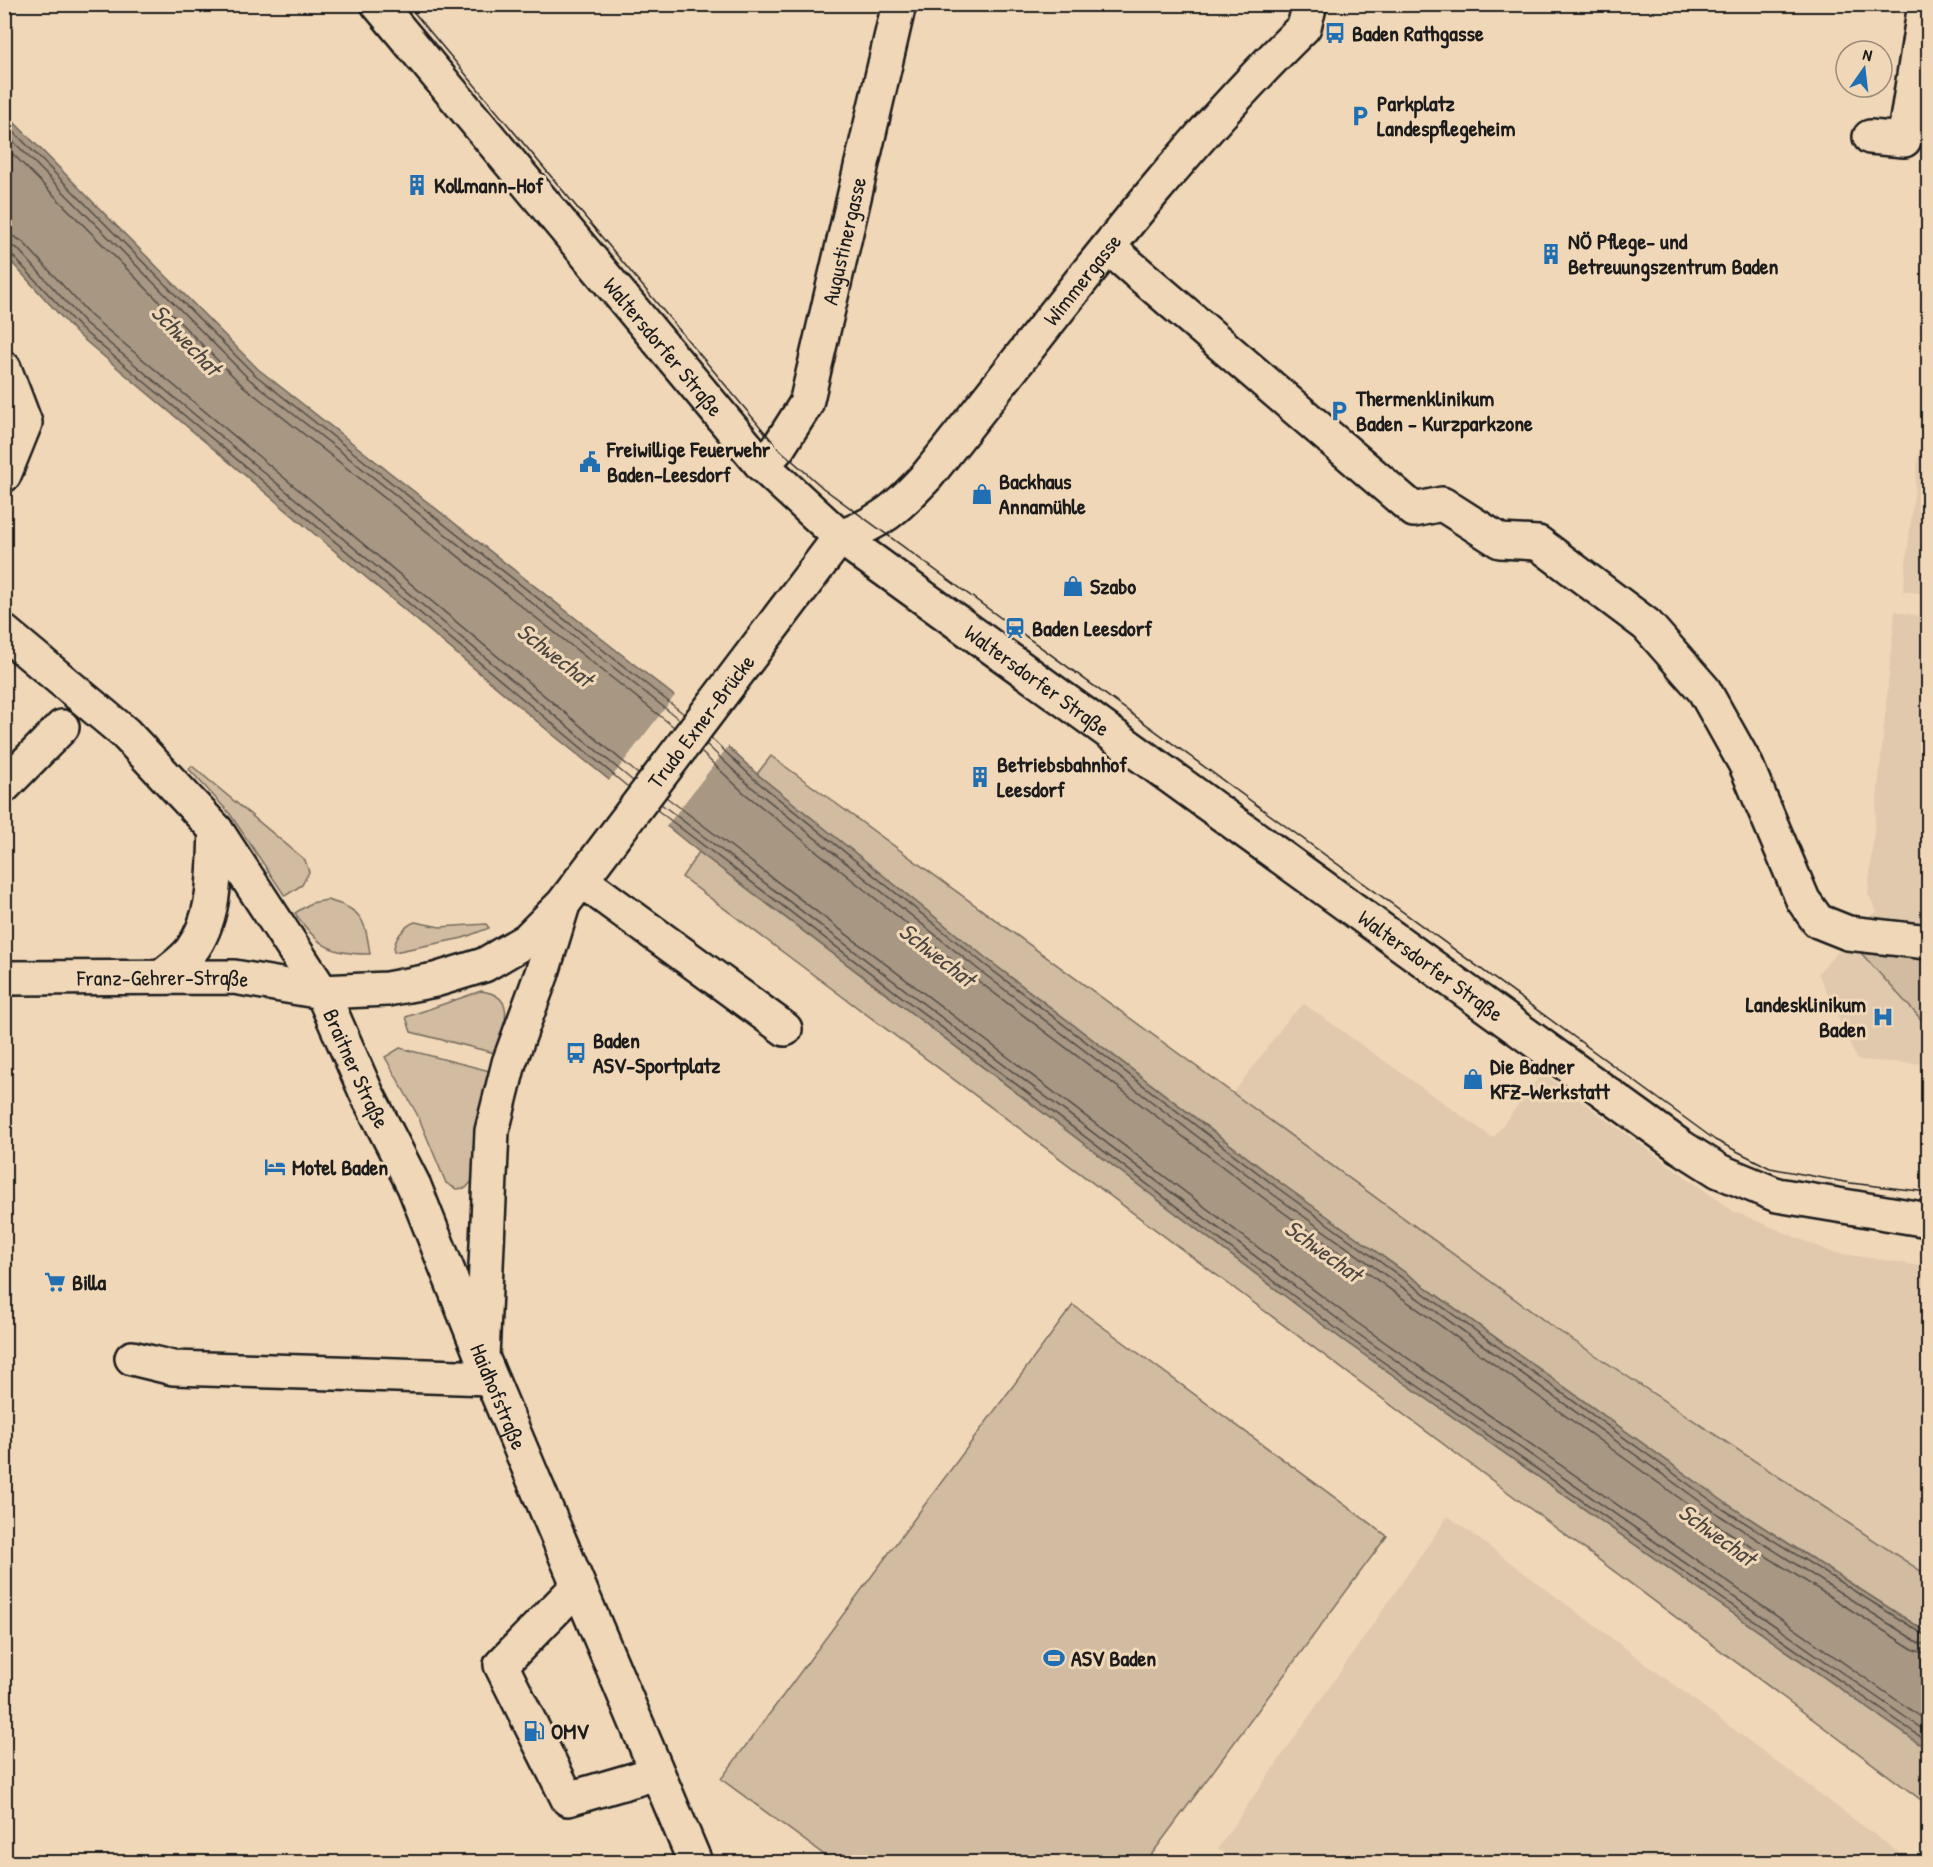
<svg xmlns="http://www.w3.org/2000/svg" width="1933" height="1867" viewBox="0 0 1933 1867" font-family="'Patrick Hand',sans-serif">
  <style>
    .built { fill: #e0c9ad }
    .green { fill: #d1bba1; stroke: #766c5e; stroke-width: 1.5 }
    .water { fill: #a79783; stroke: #6f665a; stroke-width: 1.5 }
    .pier { fill: #f0d7b8 }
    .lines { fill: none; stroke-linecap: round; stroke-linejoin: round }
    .shore { stroke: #544d45; stroke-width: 1.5 }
    .minor-casing { stroke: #1c1c1c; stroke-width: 38 }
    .major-casing { stroke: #1c1c1c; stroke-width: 38 }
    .minor { stroke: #f0d7b8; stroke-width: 33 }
    .major { stroke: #f0d7b8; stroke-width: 33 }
    .tram { stroke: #1c1c1c; stroke-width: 1.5 }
    .labels { text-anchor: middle; stroke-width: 6; stroke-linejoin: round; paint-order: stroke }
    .poi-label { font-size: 22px; font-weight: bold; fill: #1c1c1c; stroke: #f0d7b8; text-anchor: start }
    .street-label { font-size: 22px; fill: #1c1c1c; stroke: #f0d7b8 }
    .water-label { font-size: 24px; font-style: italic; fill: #4d4740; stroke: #f0d7b8 }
  </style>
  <rect width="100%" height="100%" fill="#f0d7b8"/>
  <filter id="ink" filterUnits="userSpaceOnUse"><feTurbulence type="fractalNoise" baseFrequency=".0167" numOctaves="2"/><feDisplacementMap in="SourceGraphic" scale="12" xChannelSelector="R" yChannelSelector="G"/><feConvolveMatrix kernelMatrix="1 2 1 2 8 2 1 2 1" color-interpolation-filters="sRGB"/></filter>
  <g filter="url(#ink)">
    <path class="built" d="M 1928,370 L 1928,594 L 1903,591 Z
      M 1895,611 L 1928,618 L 1928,1064 L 1857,1060 L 1818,973 L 1877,911 L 1868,894 Z
      M 1304,1004 L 1493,1138 L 1542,1073 L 1733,1211 L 1831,1252 L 1928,1267 L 1928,1576 L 1553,1327 L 1232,1095 L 1289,1018 Z
      M 1448,1516 L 1911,1862 L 1236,1862 L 1218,1848 Z"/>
    <path class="green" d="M 771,756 L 1553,1327 L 1928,1576 L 1928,1633 L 1727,1504 L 1282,1184 L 987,959 L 757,774 Z
      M 192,766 L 305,860 L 309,872 L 302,885 L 285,896 L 230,814 L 189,769 Z
      M 699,852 L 1343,1340 L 1928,1750 L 1928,1805 L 682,877 Z
      M 327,900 C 363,909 365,920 370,954 C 330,955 317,945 295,913 L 311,903 Z
      M 415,922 L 440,927 L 486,924 L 489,928 L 463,938 L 394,952 C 393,940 404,926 415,922 Z
      M 1861,953 L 1928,960 L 1928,1027 Z
      M 481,991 C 520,996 503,1028 495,1053 L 411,1032 L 406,1017 Z
      M 400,1048 L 490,1071 L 477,1130 L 473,1180 L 466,1188 L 456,1189 L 446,1183 L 418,1116 L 385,1057 Z
      M 1073,1305 L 1387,1536 L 1146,1862 L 834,1862 L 721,1779 Z"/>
    <path class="water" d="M 5,113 L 258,369 L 672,694 L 757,774 L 987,959 L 1282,1184 L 1727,1504 L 1928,1633 L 1928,1750 L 1343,1340 L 699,852 L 552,734 L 76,333 L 5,255 Z"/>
    <path class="pier" d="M 676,694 L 730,744 L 665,828 L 608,782 Z"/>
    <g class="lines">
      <path class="shore" d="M 4,122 L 254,374 L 684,714
        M 4,132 L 249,379 L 680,720
        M 4,145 L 243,386 L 674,727
        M 4,235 L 15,237 L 23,242 L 91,316 L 638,774
        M 4,244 L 17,248 L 85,323 L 633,781
        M 4,252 L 11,254 L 80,328 L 628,787
        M 711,738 L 754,779 L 984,964 L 1279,1189 L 1723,1509 L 1928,1637
        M 706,744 L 749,785 L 979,970 L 1274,1195 L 1719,1515 L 1919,1643 L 1928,1645
        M 701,752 L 743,792 L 973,977 L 1269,1202 L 1714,1523 L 1914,1650 L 1928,1654
        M 666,797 L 1356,1322 L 1928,1722
        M 661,804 L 1351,1329 L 1928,1733
        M 657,810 L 1346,1336 L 1928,1742"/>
      <defs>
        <g id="minor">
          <path id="s1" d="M 378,4 L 762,465 L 840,537 L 1681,1147 L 1719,1171 L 1777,1195 L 1928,1220"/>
          <path d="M 1870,137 L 1904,140 L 1925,4"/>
          <path d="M 1109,248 L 1414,510 L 1442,504 L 1500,541 L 1538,543 L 1647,625 L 1704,690 L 1746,765 L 1803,900 L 1818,921 L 1848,933 L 1928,942"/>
          <path d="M 4,368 L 25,423 L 4,475"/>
          <path id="s2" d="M 762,465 L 778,448 L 806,404 L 899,4"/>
          <path id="s3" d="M 840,537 C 882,522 897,508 927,476 C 1049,324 1165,163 1304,27 L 1310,4"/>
          <path d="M 4,786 L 62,727"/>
          <path d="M 581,880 L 785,1029"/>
          <path d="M 163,976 C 172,968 183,961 191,951 C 217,916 214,871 216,830"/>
          <path id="s4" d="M 4,978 L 234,977 L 322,992 L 387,989 L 435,980 L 484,965 L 527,940 L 563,904 L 840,537"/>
          <path d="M 482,1357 L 492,1131 L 509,1063 L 542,973 L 562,908"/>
          <path d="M 132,1358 L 173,1368 L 490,1378"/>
          <path d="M 578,1586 L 501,1665 L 568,1799 L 657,1773"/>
        </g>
        <g id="major">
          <path id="s5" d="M 4,632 L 125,733 L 216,830 L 322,992 L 366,1092 L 414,1186 L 482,1357 L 695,1862"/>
        </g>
      </defs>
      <use href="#minor" class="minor-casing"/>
      <use href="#major" class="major-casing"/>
      <use href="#minor" class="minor"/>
      <use href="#major" class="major"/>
      <path class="tram" d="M 407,4 L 778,448 L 823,488 L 1715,1140 L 1770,1168 L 1850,1183 L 1928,1192"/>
    </g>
  </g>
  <defs>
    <symbol id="bus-bare" viewBox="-9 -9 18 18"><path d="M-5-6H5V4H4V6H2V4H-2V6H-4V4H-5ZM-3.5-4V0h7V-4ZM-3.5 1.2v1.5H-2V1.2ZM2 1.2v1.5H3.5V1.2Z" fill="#1f6fb2" stroke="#f0d7b8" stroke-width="2.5" paint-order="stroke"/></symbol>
    <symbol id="parking-bare" viewBox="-9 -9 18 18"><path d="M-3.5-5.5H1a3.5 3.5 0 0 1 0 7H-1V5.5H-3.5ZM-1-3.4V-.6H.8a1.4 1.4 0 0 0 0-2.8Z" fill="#1f6fb2" stroke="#f0d7b8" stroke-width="2.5" paint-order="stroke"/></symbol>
    <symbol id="building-bare" viewBox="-9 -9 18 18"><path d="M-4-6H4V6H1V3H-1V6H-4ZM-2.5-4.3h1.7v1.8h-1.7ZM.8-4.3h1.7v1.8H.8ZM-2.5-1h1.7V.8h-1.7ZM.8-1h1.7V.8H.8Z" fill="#1f6fb2" stroke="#f0d7b8" stroke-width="2.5" paint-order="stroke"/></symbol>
    <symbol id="civic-bare" viewBox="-9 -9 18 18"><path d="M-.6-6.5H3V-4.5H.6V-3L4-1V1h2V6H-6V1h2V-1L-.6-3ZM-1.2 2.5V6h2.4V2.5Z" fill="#1f6fb2" stroke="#f0d7b8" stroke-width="2.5" paint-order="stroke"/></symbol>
    <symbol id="shop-bare" viewBox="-9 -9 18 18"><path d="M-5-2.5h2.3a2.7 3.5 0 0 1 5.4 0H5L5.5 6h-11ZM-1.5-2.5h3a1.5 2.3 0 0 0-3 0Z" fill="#1f6fb2" stroke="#f0d7b8" stroke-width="2.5" paint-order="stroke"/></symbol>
    <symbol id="station-bare" viewBox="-9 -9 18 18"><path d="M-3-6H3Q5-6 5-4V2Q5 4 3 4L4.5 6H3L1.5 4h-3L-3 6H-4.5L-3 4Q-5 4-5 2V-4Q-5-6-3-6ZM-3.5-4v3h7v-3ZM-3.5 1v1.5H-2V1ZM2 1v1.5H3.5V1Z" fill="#1f6fb2" stroke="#f0d7b8" stroke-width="2.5" paint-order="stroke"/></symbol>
    <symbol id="hospital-bare" viewBox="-9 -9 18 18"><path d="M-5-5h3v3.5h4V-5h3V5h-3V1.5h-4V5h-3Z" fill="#1f6fb2" stroke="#f0d7b8" stroke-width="2.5" paint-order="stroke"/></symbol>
    <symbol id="hotel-bare" viewBox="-9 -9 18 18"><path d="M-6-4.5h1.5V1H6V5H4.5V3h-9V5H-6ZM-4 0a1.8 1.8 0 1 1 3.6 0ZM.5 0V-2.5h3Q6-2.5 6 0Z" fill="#1f6fb2" stroke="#f0d7b8" stroke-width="2.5" paint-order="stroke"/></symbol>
    <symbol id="supermarket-bare" viewBox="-9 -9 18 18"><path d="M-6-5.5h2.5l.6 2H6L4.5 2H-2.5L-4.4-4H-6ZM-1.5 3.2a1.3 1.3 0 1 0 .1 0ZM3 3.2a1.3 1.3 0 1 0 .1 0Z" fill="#1f6fb2" stroke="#f0d7b8" stroke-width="2.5" paint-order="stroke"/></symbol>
    <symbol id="stadium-bare" viewBox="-9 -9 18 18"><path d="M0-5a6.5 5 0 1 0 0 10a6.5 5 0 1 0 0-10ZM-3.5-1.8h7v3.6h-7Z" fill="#1f6fb2" stroke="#f0d7b8" stroke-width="2.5" paint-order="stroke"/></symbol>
    <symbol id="fuel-bare" viewBox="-9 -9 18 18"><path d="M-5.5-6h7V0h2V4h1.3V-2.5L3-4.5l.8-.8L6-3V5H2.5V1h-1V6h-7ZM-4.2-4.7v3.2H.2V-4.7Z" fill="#1f6fb2" stroke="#f0d7b8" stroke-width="2.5" paint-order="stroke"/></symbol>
  </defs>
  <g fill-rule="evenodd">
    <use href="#bus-bare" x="1320" y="18" width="30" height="30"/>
    <use href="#parking-bare" x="1345" y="101" width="30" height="30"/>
    <use href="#building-bare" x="402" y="170" width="30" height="30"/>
    <use href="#building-bare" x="1536" y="239" width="30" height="30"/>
    <use href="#parking-bare" x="1324" y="396" width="30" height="30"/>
    <use href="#civic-bare" x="575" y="447" width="30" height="30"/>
    <use href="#shop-bare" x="967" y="479" width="30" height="30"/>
    <use href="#shop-bare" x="1058" y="571" width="30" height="30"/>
    <use href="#station-bare" x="1000" y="613" width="30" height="30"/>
    <use href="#building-bare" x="965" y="762" width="30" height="30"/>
    <use href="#hospital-bare" x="1868" y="1002" width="30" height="30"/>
    <use href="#bus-bare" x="561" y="1038" width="30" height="30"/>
    <use href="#shop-bare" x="1458" y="1064" width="30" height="30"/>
    <use href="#hotel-bare" x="260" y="1152" width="30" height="30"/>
    <use href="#supermarket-bare" x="40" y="1267" width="30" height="30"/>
    <use href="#stadium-bare" x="1039" y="1643" width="30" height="30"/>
    <use href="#fuel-bare" x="519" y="1716" width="30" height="30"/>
  </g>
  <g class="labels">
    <g class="poi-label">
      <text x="1352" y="41">Baden Rathgasse</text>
      <text x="1377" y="111">Parkplatz<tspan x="1377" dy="25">Landespflegeheim</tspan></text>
      <text x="434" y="193">Kollmann-Hof</text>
      <text x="1568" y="249">NÖ Pflege- und<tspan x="1568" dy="25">Betreuungszentrum Baden</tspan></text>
      <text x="1356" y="406">Thermenklinikum<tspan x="1356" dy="25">Baden - Kurzparkzone</tspan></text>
      <text x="607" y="457">Freiwillige Feuerwehr<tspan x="607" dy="25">Baden-Leesdorf</tspan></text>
      <text x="999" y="489">Backhaus<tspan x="999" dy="25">Annamühle</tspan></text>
      <text x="1090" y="594">Szabo</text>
      <text x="1032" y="636">Baden Leesdorf</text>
      <text x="997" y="772">Betriebsbahnhof<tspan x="997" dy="25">Leesdorf</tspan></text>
      <text x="1866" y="1012" text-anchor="end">Landesklinikum<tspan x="1866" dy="25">Baden</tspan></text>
      <text x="593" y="1048">Baden<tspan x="593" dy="25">ASV-Sportplatz</tspan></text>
      <text x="1490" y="1074">Die Badner<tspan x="1490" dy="25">KFZ-Werkstatt</tspan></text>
      <text x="292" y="1175">Motel Baden</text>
      <text x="72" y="1290">Billa</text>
      <text x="1071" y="1666">ASV Baden</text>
      <text x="551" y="1739">OMV</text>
    </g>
    <g class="street-label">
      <text dy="8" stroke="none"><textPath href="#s2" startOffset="243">Augustinergasse</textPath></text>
      <text dy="8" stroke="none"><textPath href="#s3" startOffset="358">Wimmergasse</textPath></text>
      <text dy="8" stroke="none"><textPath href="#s1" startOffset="446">Waltersdorfer Straße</textPath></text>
      <text dy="8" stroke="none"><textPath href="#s1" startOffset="950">Waltersdorfer Straße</textPath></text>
      <text dy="8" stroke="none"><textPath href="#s4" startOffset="814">Trudo Exner-Brücke</textPath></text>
      <text dy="8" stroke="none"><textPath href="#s1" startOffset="1436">Waltersdorfer Straße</textPath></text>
      <text dy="8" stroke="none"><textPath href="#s4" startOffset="159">Franz-Gehrer-Straße</textPath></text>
      <text dy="8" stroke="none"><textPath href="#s5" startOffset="568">Braitner Straße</textPath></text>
      <text dy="8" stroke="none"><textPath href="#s5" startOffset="926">Haidhofstraße</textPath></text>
    </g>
    <g class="water-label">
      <text transform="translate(186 340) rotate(46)" y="8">Schwechat</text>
      <text transform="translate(555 655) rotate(38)" y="8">Schwechat</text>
      <text transform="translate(937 955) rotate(38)" y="8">Schwechat</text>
      <text transform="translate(1323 1251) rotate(36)" y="8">Schwechat</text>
      <text transform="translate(1717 1535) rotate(36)" y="8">Schwechat</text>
    </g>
  </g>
  <rect width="1933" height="1867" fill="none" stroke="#f0d7b8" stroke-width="24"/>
  <rect x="12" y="12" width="1909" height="1843" fill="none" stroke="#1c1c1c" stroke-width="2" filter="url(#ink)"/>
  <g transform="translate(1864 69) rotate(14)"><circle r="28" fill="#f0d7b8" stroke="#9b8c7a" stroke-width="1.5"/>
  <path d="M0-4.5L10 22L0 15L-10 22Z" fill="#1f6fb2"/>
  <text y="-9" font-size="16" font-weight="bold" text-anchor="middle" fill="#1c1c1c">N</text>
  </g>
</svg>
